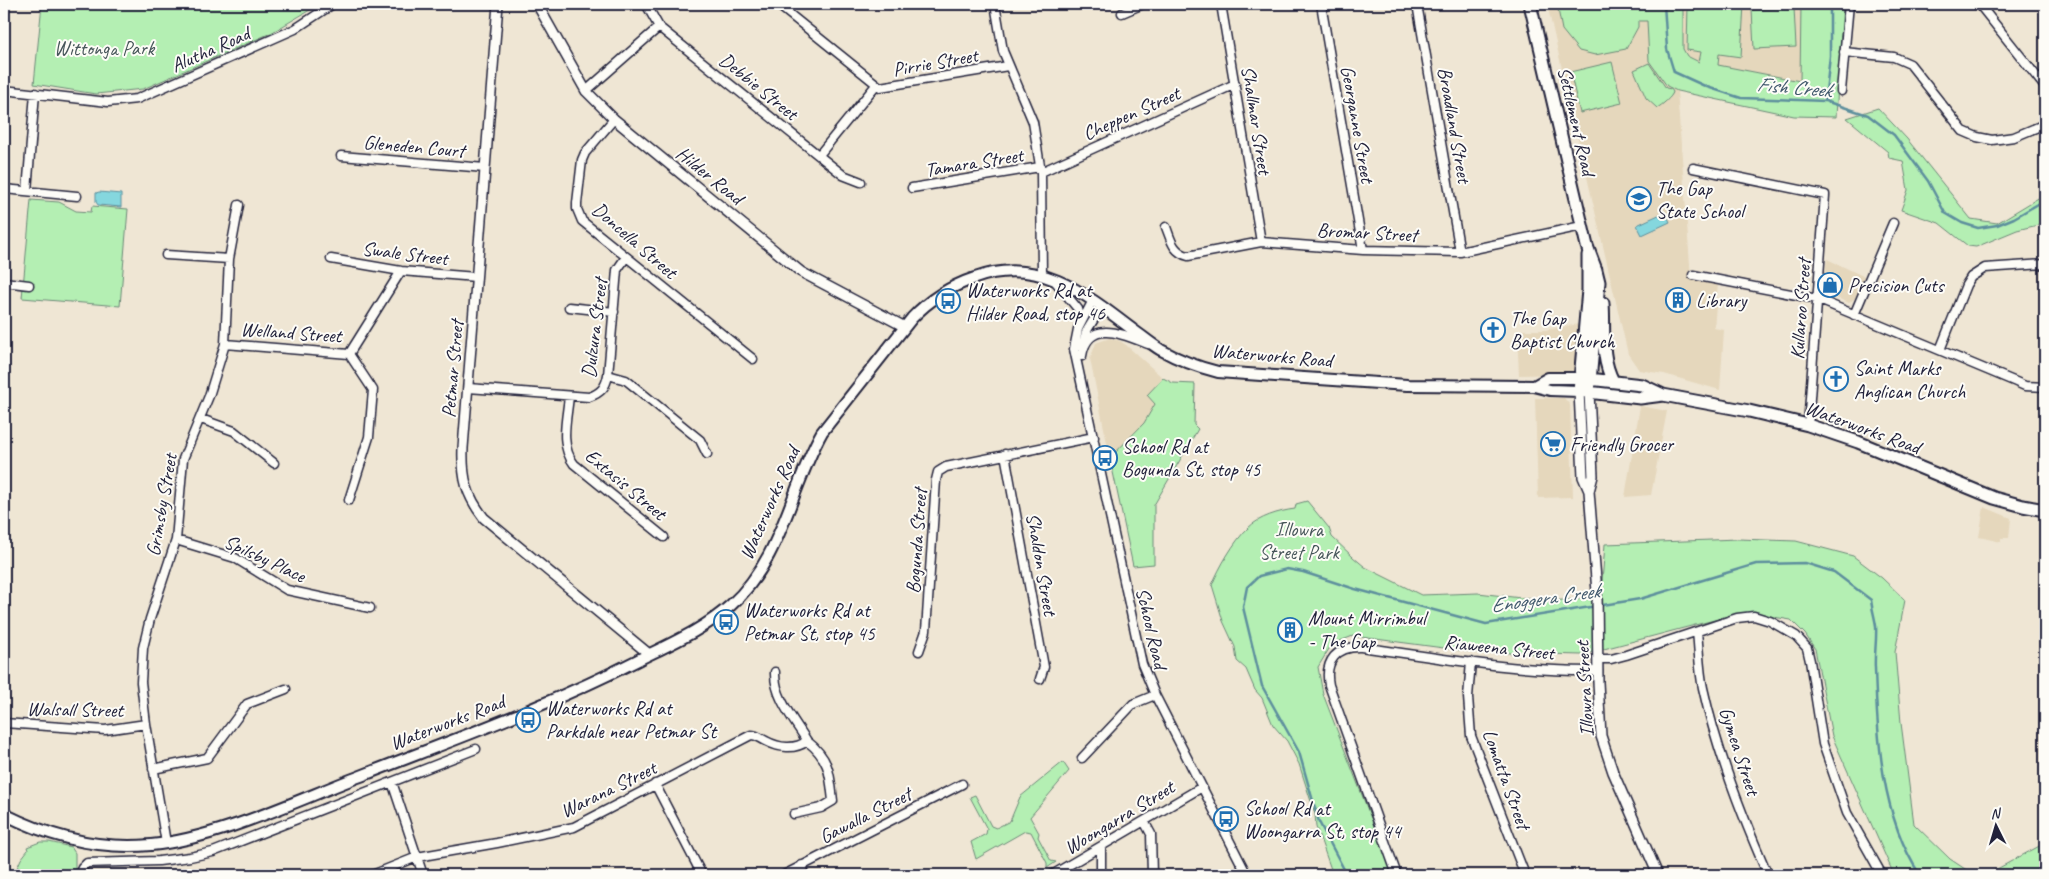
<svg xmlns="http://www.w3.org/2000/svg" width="2049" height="879" viewBox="0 0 2049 879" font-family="Caveat,sans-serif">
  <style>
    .built { fill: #e5d7bc }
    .green { fill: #b4efb3; stroke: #6b8877 }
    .water { fill: #85d7de; stroke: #5d8f9d }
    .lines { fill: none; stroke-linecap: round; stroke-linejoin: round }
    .stream { stroke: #5d8f9d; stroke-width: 2.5 }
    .minor-casing { stroke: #22223b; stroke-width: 11 }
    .tertiary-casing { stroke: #22223b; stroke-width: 12 }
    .secondary-casing { stroke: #22223b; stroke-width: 14 }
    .primary-casing { stroke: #22223b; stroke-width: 15 }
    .minor { stroke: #fdfcf7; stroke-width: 8 }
    .tertiary { stroke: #fdfcf7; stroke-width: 9 }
    .secondary { stroke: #fdfcf7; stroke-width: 10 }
    .primary { stroke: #fdfcf7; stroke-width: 11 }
    .labels { text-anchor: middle; stroke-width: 4; stroke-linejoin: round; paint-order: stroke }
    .park-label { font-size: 20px; fill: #465559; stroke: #fdfcf7 }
    .street-label { font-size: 20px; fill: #22223b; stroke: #fdfcf7 }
    .poi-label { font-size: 20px; fill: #22223b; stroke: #fdfcf7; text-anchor: start }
    .water-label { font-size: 21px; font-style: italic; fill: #40586c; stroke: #fdfcf7 }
  </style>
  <rect width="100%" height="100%" fill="#efe6d4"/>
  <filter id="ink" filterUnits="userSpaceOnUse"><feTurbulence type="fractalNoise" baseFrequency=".02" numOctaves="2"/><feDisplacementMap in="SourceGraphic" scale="10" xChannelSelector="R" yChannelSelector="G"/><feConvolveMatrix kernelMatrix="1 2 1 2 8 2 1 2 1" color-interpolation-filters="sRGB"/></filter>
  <g filter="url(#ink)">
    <path class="built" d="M 1547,4 L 1646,4 L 1667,86 L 1677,91 L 1691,278 L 1718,284 L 1714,328 L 1724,330 L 1720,390 L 1664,374 L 1639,370 L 1628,354 Z
      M 1683,4 L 1843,4 L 1838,81 L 1808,82 L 1698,62 L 1687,56 L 1683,49 Z
      M 1827,259 L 1865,277 L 1855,298 L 1849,303 L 1825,293 L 1824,284 Z
      M 1579,324 L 1579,342 L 1574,370 L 1565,374 L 1519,375 L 1517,330 L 1545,330 Z
      M 1110,338 L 1120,341 L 1126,345 L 1163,378 L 1147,395 L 1155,404 L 1144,423 L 1110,458 L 1090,359 L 1096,343 Z
      M 1535,398 L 1564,398 L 1570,405 L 1573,497 L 1538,498 Z
      M 1640,406 L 1667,411 L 1651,495 L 1625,497 Z
      M 1984,507 L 2011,518 L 2009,538 L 2001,538 L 2001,542 L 1979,537 Z"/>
    <path class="green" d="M 42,4 L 320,4 L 271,33 L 143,89 L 96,94 L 34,84 Z
      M 1557,4 L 1683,4 L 1683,49 L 1687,56 L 1699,62 L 1701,52 L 1687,50 L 1688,4 L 1744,4 L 1741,57 L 1719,54 L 1718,65 L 1800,81 L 1801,4 L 1843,4 L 1836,117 L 1794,116 L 1677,91 L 1667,86 L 1649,61 L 1647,21 L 1638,21 L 1638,27 L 1626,49 L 1595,55 L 1579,51 L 1562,30 Z
      M 1794,8 L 1796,47 L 1754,49 L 1752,10 Z
      M 1612,62 L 1622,103 L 1580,113 L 1570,72 Z
      M 1649,63 L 1666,88 L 1671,89 L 1673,92 C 1672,97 1662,105 1657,108 L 1646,98 L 1634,70 Z
      M 1878,108 L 1907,139 L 1971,219 L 1997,223 L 2045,194 L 2045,217 L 2038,225 L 2017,230 L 1976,247 L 1968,246 L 1939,223 L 1901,210 L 1908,190 L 1903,161 L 1889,158 L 1888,152 L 1847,118 Z
      M 31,200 L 59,202 L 76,211 L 91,212 L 92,206 L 128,209 L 120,306 L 22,298 Z
      M 1163,378 L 1173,383 L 1195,384 L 1194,425 L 1198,429 L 1154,505 L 1154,564 L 1133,566 L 1110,458 L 1144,423 L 1155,404 L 1147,395 Z
      M 1307,501 L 1329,528 L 1332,537 L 1353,557 L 1365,567 L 1421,595 L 1478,593 L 1547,601 L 1580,599 L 1601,595 L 1605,544 L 1738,539 L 1796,541 L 1853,556 L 1882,578 L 1905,600 L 1895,652 L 1901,723 L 1914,824 L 1950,859 L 1974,875 L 1894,875 L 1832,736 L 1815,649 L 1805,634 L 1791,620 L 1756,614 L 1737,614 L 1581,655 L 1474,652 L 1353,636 L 1332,644 L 1318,667 L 1323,694 L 1393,875 L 1333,875 L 1316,827 L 1315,814 L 1299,764 L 1287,741 L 1273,725 L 1262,698 L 1255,690 L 1246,669 L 1237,661 L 1235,647 L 1223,621 L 1212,585 C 1219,568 1234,541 1248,528 C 1259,517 1279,511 1295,509 L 1296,504 Z
      M 1063,762 L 1069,771 L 1030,817 L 1039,833 L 1038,837 L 1051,861 L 1056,862 L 1047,868 L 1047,863 L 1031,832 L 1025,831 L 976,859 L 971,842 L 986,834 L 987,829 L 970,797 L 975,795 L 991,826 L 996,828 L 1010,821 L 1020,797 Z
      M 40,842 L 49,842 L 71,847 L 75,853 L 75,875 L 14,875 L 21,859 L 28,850 L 27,847 Z
      M 2045,843 L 2045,875 L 1986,875 Z"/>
    <path class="water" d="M 99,192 L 121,194 L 121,207 L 98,205 L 96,202 L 96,193 Z
      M 1665,212 L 1670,222 L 1642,235 L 1637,225 Z"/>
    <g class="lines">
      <path class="stream" d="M 1664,4 L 1667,49 L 1674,72 L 1707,87 L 1741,98 L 1825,101 L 1868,115 L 1894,135 L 1928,181 L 1945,213 L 1962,223 L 1978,228 L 1997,225 L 2014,218 L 2045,200
        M 55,8 L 67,4
        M 1825,101 L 1830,56 L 1830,4
        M 1347,875 L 1319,822 L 1299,752 L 1262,686 L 1243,607 L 1247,587 L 1259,576 L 1287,569 L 1303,572 L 1355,589 L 1486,624 L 1640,599 L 1756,564 L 1805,563 L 1834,572 L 1871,600 C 1872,609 1875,618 1876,626 C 1877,640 1874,655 1875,668 C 1877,737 1881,816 1920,875"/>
      <defs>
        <path id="minor" d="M 646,4 L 659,27 L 843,175 L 861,182
          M 777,4 L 880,87 L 1008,66
          M 995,4 L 1003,51 L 1033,122 L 1041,172 L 1042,275
          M 1221,4 L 1261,242
          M 1321,4 L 1363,250
          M 1417,4 L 1460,252
          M 1979,4 L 2045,87
          M 1122,13 L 1143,4
          M 1844,52 L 1894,57 L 1910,64 L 1963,131 L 1977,137 L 1992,140 L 2014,137 L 2045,124
          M 4,90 L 108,102 L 137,99 L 295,29 L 333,4
          M 586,91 L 659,27
          M 1841,91 L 1849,4
          M 614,119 L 585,153 L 582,160 L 577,203 L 577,209 L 582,221 L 753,359
          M 819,155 L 876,85
          M 341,156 L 485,168
          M 1693,168 L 1825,195 L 1808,425
          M 1041,172 L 1235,84
          M 912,188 L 1040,167
          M 4,189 L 77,196
          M 27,191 L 35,93
          M 1166,227 C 1171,240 1173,252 1188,256 L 1261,242 L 1363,250 L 1460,252 L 1582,226
          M 166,255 L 229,259
          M 331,259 L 401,271 L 476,277
          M 1693,275 L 1817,299 L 2016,382 L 2025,386 L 2045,387
          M 1055,281 L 1078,309 L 1081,320
          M 4,282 L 29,285
          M 1093,300 L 1078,329 L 1074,349 L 1142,664 L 1155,695 L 1247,875
          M 569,307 L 614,312
          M 1854,315 L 1893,223
          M 225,344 L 349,354 L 401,271
          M 1082,348 L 1086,332 L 1102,306
          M 1940,350 L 1966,285 L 1971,277 L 1985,268 L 2045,264
          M 349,354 L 373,390 L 369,437 L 349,500
          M 1082,356 C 1088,317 1125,335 1148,344
          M 608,375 L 626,380 L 700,440 L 707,454
          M 468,388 L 589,397 C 601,393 606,387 608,375 L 617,270 L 626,257
          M 569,396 C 567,419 559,445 574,464 L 664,537
          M 201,419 L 234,431 L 274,463
          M 1005,454 L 1044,667 L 1040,679
          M 176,540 L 235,558 L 287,590 L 370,608
          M 1697,632 C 1699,650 1699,670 1703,688 C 1717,752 1742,816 1768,875
          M 919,651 L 926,631 L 936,480 L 938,472 L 946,467 L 1094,437
          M 1598,659 L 1611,659 L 1626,655 L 1737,618 L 1754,616 L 1770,621 L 1796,636 L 1807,648 L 1810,661 L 1823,744 L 1847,813 L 1882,875
          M 1471,662 L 1468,697 L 1471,736 L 1525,875
          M 775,672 C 774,697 794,720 807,741
          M 4,723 L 105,730 L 146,724
          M 1082,758 L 1133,704 L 1155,695
          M 153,769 L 207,758 L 247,704 L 286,689
          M 392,782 L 423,875
          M 655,784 L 702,875
          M 1144,821 L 1151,834 L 1152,875
          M 166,843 L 146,724 L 141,682 L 143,648 L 150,619 L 176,540 L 183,459 L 209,396 L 225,344 L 229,259 L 239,205
          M 1101,847 L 1101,875
          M 802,865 L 805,875
          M 79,875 L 82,868 L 87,863 L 159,861 L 190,857 L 213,852 L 476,749
          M 372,875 L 417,857 L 497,843 L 574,827 L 751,735 C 757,735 760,738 766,741 C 779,748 795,750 807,741 C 830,759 830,774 833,801 L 821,808 L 794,814
          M 784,875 L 962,784
          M 1052,875 L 1202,787
          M 1397,875 L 1329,685 C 1324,661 1337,646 1361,647 C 1439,658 1518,672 1598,671"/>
        <path id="tertiary" d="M 498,4 L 463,448 C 462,478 466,495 484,518 L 649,654
          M 537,4 L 586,91 L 614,119 L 801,272 L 905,327
          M 1579,391 L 1583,477 L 1589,491
          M 1589,392 L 1593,476 L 1589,491 L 1597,592 L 1598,682 L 1601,736 L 1613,772 L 1658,875"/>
        <path id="secondary" d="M 1534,386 L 1548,378 L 1580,378
          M 4,814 C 50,837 99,850 151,845 C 221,838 299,799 366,774 C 458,738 550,705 638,660 C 670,644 705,629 731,605 C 782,559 790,489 822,432 L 912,318 C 929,300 951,286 975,278 C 1038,255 1086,294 1133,330 C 1142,336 1151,344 1161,350 C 1179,360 1198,367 1218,372 L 1407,385 L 1534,386 L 1550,390 L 1579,391"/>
        <path id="primary" d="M 1530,4 L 1587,246 L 1596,270 L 1599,282 L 1589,392
          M 1588,255 L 1588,290 L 1579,391 L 1640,398 L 1663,395
          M 1603,303 C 1605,329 1600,357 1613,381
          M 1580,378 L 1642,385 L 1663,395 L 1749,411 L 1808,425 L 1858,442 L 1994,498 L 2023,506 L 2045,510"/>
      </defs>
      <use href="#minor" class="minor-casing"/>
      <use href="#tertiary" class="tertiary-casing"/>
      <use href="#secondary" class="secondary-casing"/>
      <use href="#primary" class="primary-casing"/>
      <use href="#minor" class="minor"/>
      <use href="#tertiary" class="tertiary"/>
      <use href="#secondary" class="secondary"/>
      <use href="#primary" class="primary"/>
    </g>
  </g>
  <defs>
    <symbol id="school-ring" viewBox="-11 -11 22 22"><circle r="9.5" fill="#fdfcf7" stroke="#1f6fb2" stroke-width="1.5"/><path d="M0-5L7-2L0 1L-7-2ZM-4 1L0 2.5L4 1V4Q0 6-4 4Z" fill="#1f6fb2"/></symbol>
    <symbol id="shop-ring" viewBox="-11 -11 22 22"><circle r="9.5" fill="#fdfcf7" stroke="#1f6fb2" stroke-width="1.5"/><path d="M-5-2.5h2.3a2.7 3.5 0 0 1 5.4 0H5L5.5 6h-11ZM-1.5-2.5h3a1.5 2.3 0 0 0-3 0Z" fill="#1f6fb2"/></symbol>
    <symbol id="building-ring" viewBox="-11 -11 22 22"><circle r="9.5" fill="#fdfcf7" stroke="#1f6fb2" stroke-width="1.5"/><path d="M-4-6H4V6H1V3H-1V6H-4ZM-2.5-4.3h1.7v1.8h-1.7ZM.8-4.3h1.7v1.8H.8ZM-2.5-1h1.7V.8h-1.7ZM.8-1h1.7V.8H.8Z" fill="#1f6fb2"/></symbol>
    <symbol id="bus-ring" viewBox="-11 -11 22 22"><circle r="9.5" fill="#fdfcf7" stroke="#1f6fb2" stroke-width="1.5"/><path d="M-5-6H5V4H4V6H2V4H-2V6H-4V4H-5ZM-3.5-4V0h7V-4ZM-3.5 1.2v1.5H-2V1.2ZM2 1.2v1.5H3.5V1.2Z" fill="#1f6fb2"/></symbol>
    <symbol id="church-ring" viewBox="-11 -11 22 22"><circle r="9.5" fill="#fdfcf7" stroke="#1f6fb2" stroke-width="1.5"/><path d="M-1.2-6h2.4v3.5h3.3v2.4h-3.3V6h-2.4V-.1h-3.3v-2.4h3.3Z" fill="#1f6fb2"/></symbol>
    <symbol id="supermarket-ring" viewBox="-11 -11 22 22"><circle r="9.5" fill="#fdfcf7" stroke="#1f6fb2" stroke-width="1.5"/><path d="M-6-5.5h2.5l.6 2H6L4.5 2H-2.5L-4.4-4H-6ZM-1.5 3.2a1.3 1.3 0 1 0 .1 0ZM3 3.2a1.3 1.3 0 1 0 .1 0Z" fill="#1f6fb2"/></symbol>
  </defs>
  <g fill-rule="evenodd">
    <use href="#school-ring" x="1625" y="185" width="28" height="28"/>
    <use href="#shop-ring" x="1816" y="271" width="28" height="28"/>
    <use href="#building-ring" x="1664" y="286" width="28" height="28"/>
    <use href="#bus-ring" x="934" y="287" width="28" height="28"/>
    <use href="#church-ring" x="1479" y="316" width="28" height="28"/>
    <use href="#church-ring" x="1822" y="365" width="28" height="28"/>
    <use href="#supermarket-ring" x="1539" y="430" width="28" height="28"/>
    <use href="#bus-ring" x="1091" y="444" width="28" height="28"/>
    <use href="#bus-ring" x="712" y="608" width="28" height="28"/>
    <use href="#building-ring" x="1276" y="616" width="28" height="28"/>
    <use href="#bus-ring" x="514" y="706" width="28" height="28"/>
    <use href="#bus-ring" x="1212" y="805" width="28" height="28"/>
  </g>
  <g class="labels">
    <g class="park-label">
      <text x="104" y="55">Wittonga Park</text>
      <text x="1299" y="536">Illowra<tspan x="1299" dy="23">Street Park</tspan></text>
    </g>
    <g class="street-label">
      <text transform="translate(210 49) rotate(-24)" y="7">Alutha Road</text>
      <text transform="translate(935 62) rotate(-10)" y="7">Pirrie Street</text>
      <text transform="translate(759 86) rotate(39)" y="7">Debbie Street</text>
      <text transform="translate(1131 113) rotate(-24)" y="7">Cheppen Street</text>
      <text transform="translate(1257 120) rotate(81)" y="7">Shallmar Street</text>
      <text transform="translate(1577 121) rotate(77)" y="7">Settlement Road</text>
      <text transform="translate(1358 124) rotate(80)" y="7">Georganne Street</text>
      <text transform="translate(1455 125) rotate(80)" y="7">Broadland Street</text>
      <text transform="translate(414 146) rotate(5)" y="7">Gleneden Court</text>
      <text transform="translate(974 162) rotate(-9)" y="7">Tamara Street</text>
      <text transform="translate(710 175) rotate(39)" y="7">Hilder Road</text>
      <text transform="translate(1367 232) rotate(3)" y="7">Bromar Street</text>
      <text transform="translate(635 240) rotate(41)" y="7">Doncella Street</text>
      <text transform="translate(405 253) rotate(7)" y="7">Swale Street</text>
      <text transform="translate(1800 309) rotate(-86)" y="7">Kullaroo Street</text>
      <text transform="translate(594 328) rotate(-83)" y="7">Dulzura Street</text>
      <text transform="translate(291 332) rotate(4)" y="7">Welland Street</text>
      <text transform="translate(1272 355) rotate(5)" y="7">Waterworks Road</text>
      <text transform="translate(452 369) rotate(-85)" y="7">Petmar Street</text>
      <text transform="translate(1863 427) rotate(20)" y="7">Waterworks Road</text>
      <text transform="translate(626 484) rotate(40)" y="7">Extasis Street</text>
      <text transform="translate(769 503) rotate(-66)" y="7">Waterworks Road</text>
      <text transform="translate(161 505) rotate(-80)" y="7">Grimsby Street</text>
      <text transform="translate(916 541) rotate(-86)" y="7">Bogunda Street</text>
      <text transform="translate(265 558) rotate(25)" y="7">Spilsby Place</text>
      <text transform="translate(1042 564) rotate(80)" y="7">Shaldon Street</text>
      <text transform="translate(1152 628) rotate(77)" y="7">School Road</text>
      <text transform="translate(1499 647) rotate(6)" y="7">Riaweena Street</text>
      <text transform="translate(1584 689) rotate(-93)" y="7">Illowra Street</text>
      <text transform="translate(75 709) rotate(1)" y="7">Walsall Street</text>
      <text transform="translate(447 722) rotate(-21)" y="7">Waterworks Road</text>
      <text transform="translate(1740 751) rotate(72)" y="7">Gymea Street</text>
      <text transform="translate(1507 779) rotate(70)" y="7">Lomatta Street</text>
      <text transform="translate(608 789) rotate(-26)" y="7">Warana Street</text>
      <text transform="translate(865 815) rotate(-27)" y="7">Gawalla Street</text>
      <text transform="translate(1119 817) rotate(-31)" y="7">Woongarra Street</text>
    </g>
    <g class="poi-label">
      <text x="1656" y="195">The Gap<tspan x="1656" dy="23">State School</tspan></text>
      <text x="1848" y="292">Precision Cuts</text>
      <text x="966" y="297">Waterworks Rd at<tspan x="966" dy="23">Hilder Road, stop 46</tspan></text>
      <text x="1696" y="307">Library</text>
      <text x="1510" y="325">The Gap<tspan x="1510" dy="23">Baptist Church</tspan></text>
      <text x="1854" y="375">Saint Marks<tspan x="1854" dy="23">Anglican Church</tspan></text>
      <text x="1570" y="451">Friendly Grocer</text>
      <text x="1122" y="453">School Rd at<tspan x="1122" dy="23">Bogunda St, stop 45</tspan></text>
      <text x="744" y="617">Waterworks Rd at<tspan x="744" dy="23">Petmar St, stop 45</tspan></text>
      <text x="1308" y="625">Mount Mirrimbul<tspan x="1308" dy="23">- The Gap</tspan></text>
      <text x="546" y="715">Waterworks Rd at<tspan x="546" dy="23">Parkdale near Petmar St</tspan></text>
      <text x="1244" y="815">School Rd at<tspan x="1244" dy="23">Woongarra St, stop 44</tspan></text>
    </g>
    <g class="water-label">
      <text transform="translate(1794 87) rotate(5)" y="7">Fish Creek</text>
      <text transform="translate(1545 598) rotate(-8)" y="7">Enoggera Creek</text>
    </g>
  </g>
  <rect width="2049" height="879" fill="none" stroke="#fdfcf7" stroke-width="20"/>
  <rect x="10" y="10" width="2029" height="859" fill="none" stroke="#22223b" stroke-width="2" filter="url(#ink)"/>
  <g transform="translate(1996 826) rotate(355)" stroke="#fdfcf7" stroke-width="4" paint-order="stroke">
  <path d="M0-4L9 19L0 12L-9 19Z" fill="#22223b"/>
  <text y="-8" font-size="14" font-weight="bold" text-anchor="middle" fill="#22223b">N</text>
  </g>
</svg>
